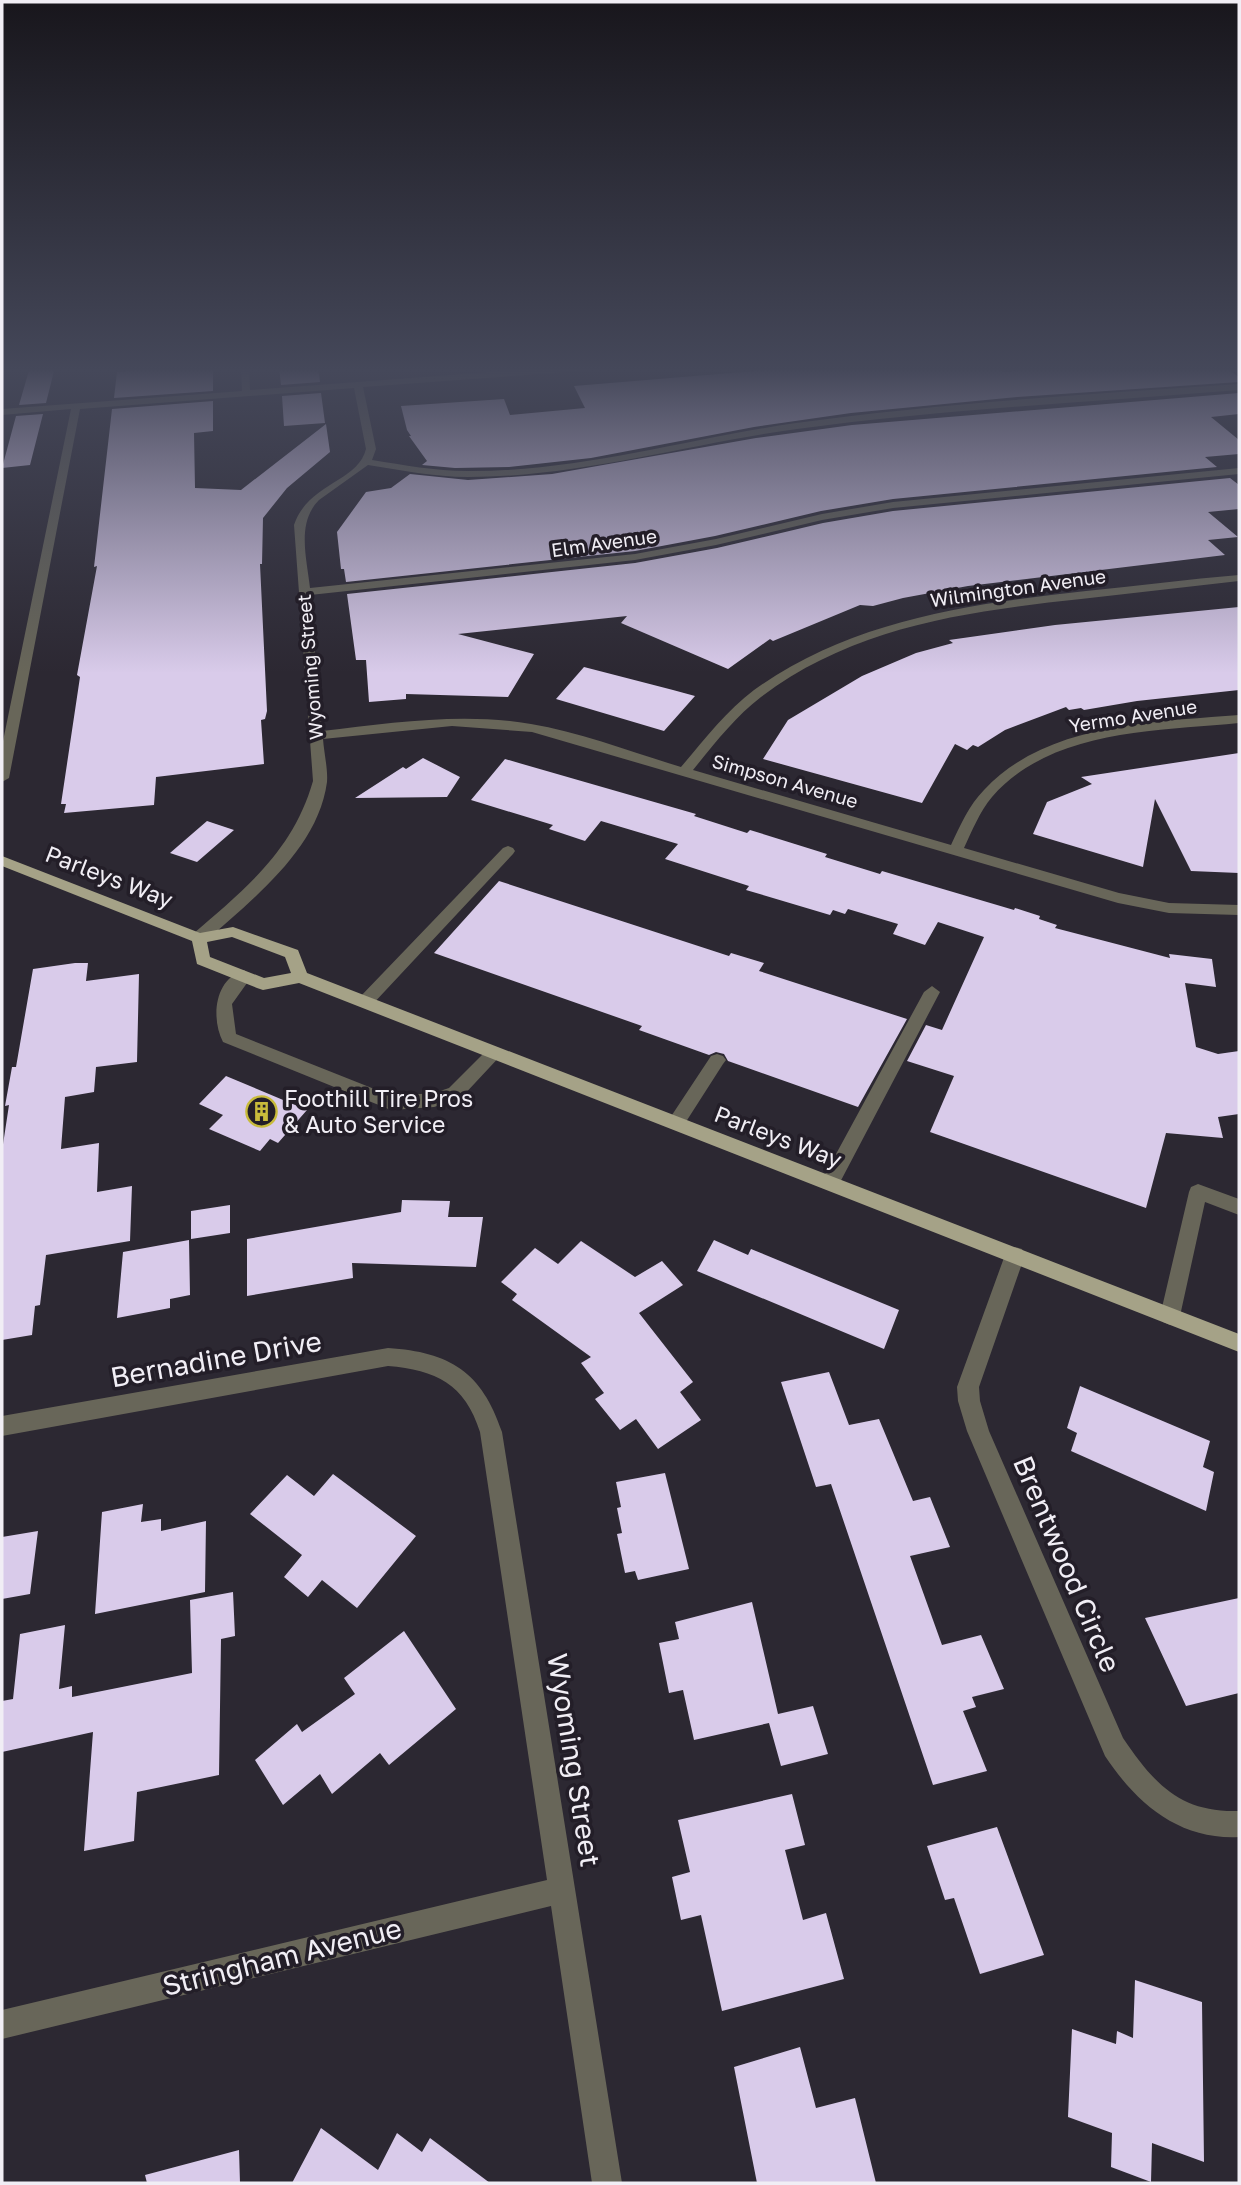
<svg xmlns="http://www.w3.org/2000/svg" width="1241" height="2185" viewBox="0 0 1241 2185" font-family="'Golos Text',sans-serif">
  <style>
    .building { fill: #d9cbea }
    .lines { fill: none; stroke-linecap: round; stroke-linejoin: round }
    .minor { fill: #686659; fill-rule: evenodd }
    .major { fill: #a5a287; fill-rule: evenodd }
    .labels { text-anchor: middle; stroke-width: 7; stroke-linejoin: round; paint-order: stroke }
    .far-street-label { font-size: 19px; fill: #f1eef5; stroke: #231e28 }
    .street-label { font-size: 23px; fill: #f1eef5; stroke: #231e28 }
    .poi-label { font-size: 23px; fill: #f1eef5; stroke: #231e28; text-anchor: start }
    .near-street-label { font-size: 28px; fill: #f1eef5; stroke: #231e28 }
  </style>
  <rect width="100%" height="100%" fill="#2c2832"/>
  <path class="building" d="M 30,367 L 55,367 L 46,403 L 19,405 Z
    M 172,367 L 213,367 L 213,391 L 114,398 L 117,372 Z
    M 279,367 L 318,367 L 320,382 L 281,385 Z
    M 778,367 L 997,367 L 1003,372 L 1065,367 L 1224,367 L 1239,377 L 1239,382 L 1017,397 L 851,413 L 754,427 L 591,458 L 509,467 L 455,468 L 422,465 L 427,461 L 409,436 L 411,436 L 407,430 L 401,406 L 504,399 L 510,415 L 585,408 L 574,386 L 779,369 Z
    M 321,393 L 325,423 L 284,426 L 282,396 Z
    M 1239,393 L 1239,414 L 1211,417 L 1239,440 L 1239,454 L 1205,457 L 1217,467 L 893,499 L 821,511 L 715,536 L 635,551 L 346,582 L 344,569 L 341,569 L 337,532 L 366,492 L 391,488 L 410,474 L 468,480 L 552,474 L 756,438 L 852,425 Z
    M 213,401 L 213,431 L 194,433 L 195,488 L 241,490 L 326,424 L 330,452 L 287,488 L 263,518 L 262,564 L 260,564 L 267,711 L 265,719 L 261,720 L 264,764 L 156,777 L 154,805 L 64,813 L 66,804 L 61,804 L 80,677 L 77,675 L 97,566 L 94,567 L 112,409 Z
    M 43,414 L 30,465 L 2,468 L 16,416 Z
    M 1230,478 L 1239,485 L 1239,509 L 1208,512 L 1238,537 L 1208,540 L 1225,555 L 968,586 L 903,598 L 873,606 L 860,605 L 773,641 L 770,639 L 728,669 L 621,623 L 627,616 L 458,634 L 534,654 L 508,697 L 406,694 L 406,699 L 369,702 L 366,660 L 356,660 L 347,594 L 635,563 L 717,548 L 823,523 L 893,511 Z
    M 1239,607 L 1239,690 L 1137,701 L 1084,710 L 1081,708 L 1069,710 L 1066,707 L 1005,730 L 978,747 L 973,745 L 967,750 L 955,744 L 922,803 L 763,759 L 788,720 L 862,676 L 916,653 L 953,643 L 949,640 L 1055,625 Z
    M 584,667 L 673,690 L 695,696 L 664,731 L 556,699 Z
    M 1239,753 L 1239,873 L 1191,871 L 1155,799 L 1143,867 L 1033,834 L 1047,802 L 1092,784 L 1081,777 Z
    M 423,758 L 460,777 L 447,797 L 355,798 L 403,767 L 406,769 Z
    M 505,759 L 696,814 L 694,816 L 747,833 L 750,830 L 827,854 L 825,857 L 880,874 L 882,871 L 1014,910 L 1015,908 L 1040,916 L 1039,919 L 1057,925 L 1055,928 L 1170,958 L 1169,954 L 1212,959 L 1216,987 L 1185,983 L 1196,1047 L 1218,1054 L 1239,1051 L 1239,1114 L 1218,1117 L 1223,1138 L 1166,1133 L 1146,1208 L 930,1132 L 954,1076 L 907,1061 L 926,1025 L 942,1030 L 984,937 L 938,922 L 925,945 L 893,934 L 898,924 L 848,909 L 845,914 L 833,910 L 830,915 L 746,890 L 749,886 L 665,859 L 678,844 L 601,821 L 585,841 L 549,829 L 553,825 L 471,800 Z
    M 207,821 L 234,830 L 197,862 L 170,853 Z
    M 499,881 L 729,956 L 731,953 L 764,963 L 759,971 L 907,1019 L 858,1107 L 728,1061 L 724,1054 L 716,1052 L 709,1055 L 639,1030 L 642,1026 L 434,953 Z
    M 75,963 L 88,963 L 86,981 L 139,974 L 137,1062 L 96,1067 L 94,1092 L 65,1097 L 61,1149 L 99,1143 L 97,1192 L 132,1186 L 130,1241 L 46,1255 L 40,1305 L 35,1306 L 32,1335 L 2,1340 L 2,1151 L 9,1105 L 5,1106 L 12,1067 L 16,1067 L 33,969 Z
    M 226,1076 L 307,1110 L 278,1143 L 270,1139 L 260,1151 L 209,1129 L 223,1115 L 199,1104 Z
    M 402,1200 L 450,1201 L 448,1217 L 483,1217 L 476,1267 L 352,1263 L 353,1278 L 247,1296 L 247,1239 L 401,1212 Z
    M 230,1205 L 230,1233 L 191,1239 L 191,1211 Z
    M 189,1240 L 190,1295 L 170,1299 L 170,1308 L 117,1318 L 123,1252 Z
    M 714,1240 L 748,1255 L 751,1249 L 899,1310 L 884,1349 L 697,1271 Z
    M 581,1241 L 635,1277 L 662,1261 L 683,1285 L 639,1313 L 693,1382 L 680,1392 L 701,1420 L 658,1449 L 636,1419 L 620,1430 L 595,1399 L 604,1393 L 581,1363 L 591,1357 L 512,1300 L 517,1294 L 501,1282 L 535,1248 L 558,1264 Z
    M 829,1372 L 849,1425 L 879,1419 L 913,1501 L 930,1497 L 950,1547 L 910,1556 L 942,1645 L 981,1635 L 1004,1689 L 972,1697 L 976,1707 L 963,1711 L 987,1771 L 933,1785 L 831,1484 L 816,1487 L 781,1382 Z
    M 1080,1386 L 1210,1441 L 1203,1467 L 1214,1472 L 1206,1511 L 1071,1451 L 1077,1433 L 1067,1428 Z
    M 665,1473 L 689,1569 L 638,1580 L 635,1571 L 625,1573 L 617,1534 L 622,1533 L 617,1508 L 621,1507 L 616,1482 Z
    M 333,1474 L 416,1536 L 357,1608 L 322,1580 L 308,1597 L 284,1577 L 302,1555 L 250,1514 L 287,1475 L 314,1496 Z
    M 143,1504 L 141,1522 L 161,1519 L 161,1531 L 206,1521 L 205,1592 L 95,1614 L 102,1512 Z
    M 38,1531 L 30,1594 L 2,1599 L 2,1537 Z
    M 233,1592 L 235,1636 L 221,1639 L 219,1775 L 137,1792 L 134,1841 L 84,1851 L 93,1732 L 2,1752 L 2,1701 L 13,1699 L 20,1634 L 65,1625 L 59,1689 L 72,1686 L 72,1697 L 192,1673 L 190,1600 Z
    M 1239,1598 L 1239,1693 L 1186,1706 L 1145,1618 Z
    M 752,1602 L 778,1714 L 813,1706 L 828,1754 L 781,1766 L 769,1723 L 694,1740 L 683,1690 L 669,1693 L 659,1643 L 679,1639 L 675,1622 Z
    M 404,1631 L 456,1709 L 389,1765 L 380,1753 L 332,1794 L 320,1774 L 283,1805 L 255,1760 L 297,1724 L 302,1732 L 355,1694 L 344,1678 Z
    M 792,1794 L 805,1845 L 785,1850 L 803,1920 L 826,1913 L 844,1979 L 722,2011 L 701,1915 L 681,1920 L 672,1877 L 690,1872 L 678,1820 Z
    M 997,1827 L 1044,1955 L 980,1974 L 954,1898 L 945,1900 L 927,1846 Z
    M 1135,1980 L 1202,2002 L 1204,2162 L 1152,2143 L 1151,2182 L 1111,2167 L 1112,2133 L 1068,2117 L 1072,2029 L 1116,2044 L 1117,2031 L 1133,2038 Z
    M 800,2047 L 816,2108 L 855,2098 L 876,2183 L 757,2183 L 734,2067 Z
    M 321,2128 L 378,2170 L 397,2133 L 422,2152 L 430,2138 L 490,2183 L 292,2183 Z
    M 239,2150 L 240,2183 L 147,2183 L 145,2175 Z"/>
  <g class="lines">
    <path class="minor" d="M 241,367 L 249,367 L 250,390 L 558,367 L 597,367 L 593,370 L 363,387 L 376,449 L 372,460 C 404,465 435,471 467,471 C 579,472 686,439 796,423 C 943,403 1092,394 1239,384 L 1239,390 C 1092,402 943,409 797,429 C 687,444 580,477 468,477 C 434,477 401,470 368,465 L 319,500 C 296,523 307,559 310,588 L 635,554 L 716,539 L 822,514 L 893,502 L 1239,468 L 1239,474 L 893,508 L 822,520 L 716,545 L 635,560 L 310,595 L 322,731 C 391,723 462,712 531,724 C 580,732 634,753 681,767 C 704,740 726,711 754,690 C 852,620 970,604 1086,591 C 1137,586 1188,579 1239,575 L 1239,581 C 1186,587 1134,593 1081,599 C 969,611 854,626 761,697 C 735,717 714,744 693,770 L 951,845 C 960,826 969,805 984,790 C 1046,723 1154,722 1239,715 L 1239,723 C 1157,731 1051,729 992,797 C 980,811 972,831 964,848 L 1119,893 L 1169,903 L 1239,905 L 1239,915 L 1169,913 L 1118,903 L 532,732 L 452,726 L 323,739 C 324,753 328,769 327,782 C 318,850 251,900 205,942 L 193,942 L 191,938 L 193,934 C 246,888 293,851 313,781 L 294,525 C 308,483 358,482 366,449 L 354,388 L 80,409 L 9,778 L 2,782 L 2,746 L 71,409 L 2,415 L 2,409 L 242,391 Z
      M 508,846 L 513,848 L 515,851 L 513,854 L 371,1006 L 359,1006 L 357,1002 L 359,998 L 503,848 Z
      M 244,970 L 252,976 L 232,1004 L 236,1034 L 392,1096 L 434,1093 L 449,1088 L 488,1049 L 494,1047 L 503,1053 L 461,1098 L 434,1107 L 391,1110 L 223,1042 C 211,1019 214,979 244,970 Z
      M 932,986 L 940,992 L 837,1188 L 830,1190 L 823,1188 L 821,1183 L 823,1178 L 924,992 Z
      M 717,1054 L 723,1056 L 726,1060 L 723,1064 L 682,1128 L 670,1128 L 667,1123 L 670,1118 L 711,1056 Z
      M 1198,1184 L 1239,1199 L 1239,1215 L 1205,1202 L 1180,1316 L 1177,1322 L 1170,1325 L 1163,1322 L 1160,1316 L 1189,1192 L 1191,1187 Z
      M 1015,1247 L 1022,1249 L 1025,1255 L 979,1387 L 980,1401 L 989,1431 L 1123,1738 C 1154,1784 1181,1813 1239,1811 L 1239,1837 C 1179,1840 1137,1804 1105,1756 L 967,1431 L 958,1401 L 957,1387 L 1005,1255 L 1008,1249 Z
      M 388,1348 C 450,1352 482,1372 502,1432 L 622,2183 L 592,2183 L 551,1906 L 2,2039 L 2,2010 L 547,1880 L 480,1432 C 465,1384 436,1370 388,1366 L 2,1436 L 2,1416 Z"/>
    <path class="major" d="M 2,856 L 200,933 L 233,927 L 298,950 L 307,973 L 1239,1334 L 1239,1352 L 299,983 L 263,990 L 257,988 L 197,964 L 192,941 L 2,866 ZM 232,937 L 285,957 L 291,973 L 264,978 L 210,957 L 207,942 Z"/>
  </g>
  <linearGradient id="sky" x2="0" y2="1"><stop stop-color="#18161c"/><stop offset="0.55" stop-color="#45485a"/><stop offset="1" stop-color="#45485a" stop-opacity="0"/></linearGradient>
  <rect width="1241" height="673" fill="url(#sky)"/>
  <defs>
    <symbol id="building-ring" viewBox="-11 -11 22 22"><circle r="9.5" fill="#231e28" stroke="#c8bb3b" stroke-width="1.5"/><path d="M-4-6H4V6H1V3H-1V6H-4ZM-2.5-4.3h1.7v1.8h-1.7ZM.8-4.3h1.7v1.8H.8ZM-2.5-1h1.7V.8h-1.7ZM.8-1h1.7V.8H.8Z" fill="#c8bb3b"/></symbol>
  </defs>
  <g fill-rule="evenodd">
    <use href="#building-ring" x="244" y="1094" width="35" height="35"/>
  </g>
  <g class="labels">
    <g class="far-street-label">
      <text transform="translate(604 543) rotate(-8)" y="7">Elm Avenue</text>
      <text transform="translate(1018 588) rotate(-8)" y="7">Wilmington Avenue</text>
      <text transform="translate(310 667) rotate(-95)" y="7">Wyoming Street</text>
      <text transform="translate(1133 716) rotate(-9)" y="7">Yermo Avenue</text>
      <text transform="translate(785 781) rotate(16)" y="7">Simpson Avenue</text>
    </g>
    <g class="street-label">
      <text transform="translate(109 877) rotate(21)" y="8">Parleys Way</text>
      <text transform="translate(778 1137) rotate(21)" y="8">Parleys Way</text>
    </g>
    <g class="poi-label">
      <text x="284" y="1107">Foothill Tire Pros<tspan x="284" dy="26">&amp; Auto Service</tspan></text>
    </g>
    <g class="near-street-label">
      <text transform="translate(216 1359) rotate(-10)" y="10">Bernadine Drive</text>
      <text transform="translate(1067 1564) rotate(67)" y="10">Brentwood Circle</text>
      <text transform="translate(574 1760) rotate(81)" y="10">Wyoming Street</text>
      <text transform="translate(282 1957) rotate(-14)" y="10">Stringham Avenue</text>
    </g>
  </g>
  <rect width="1241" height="2185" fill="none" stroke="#f1eef5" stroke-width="7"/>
</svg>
